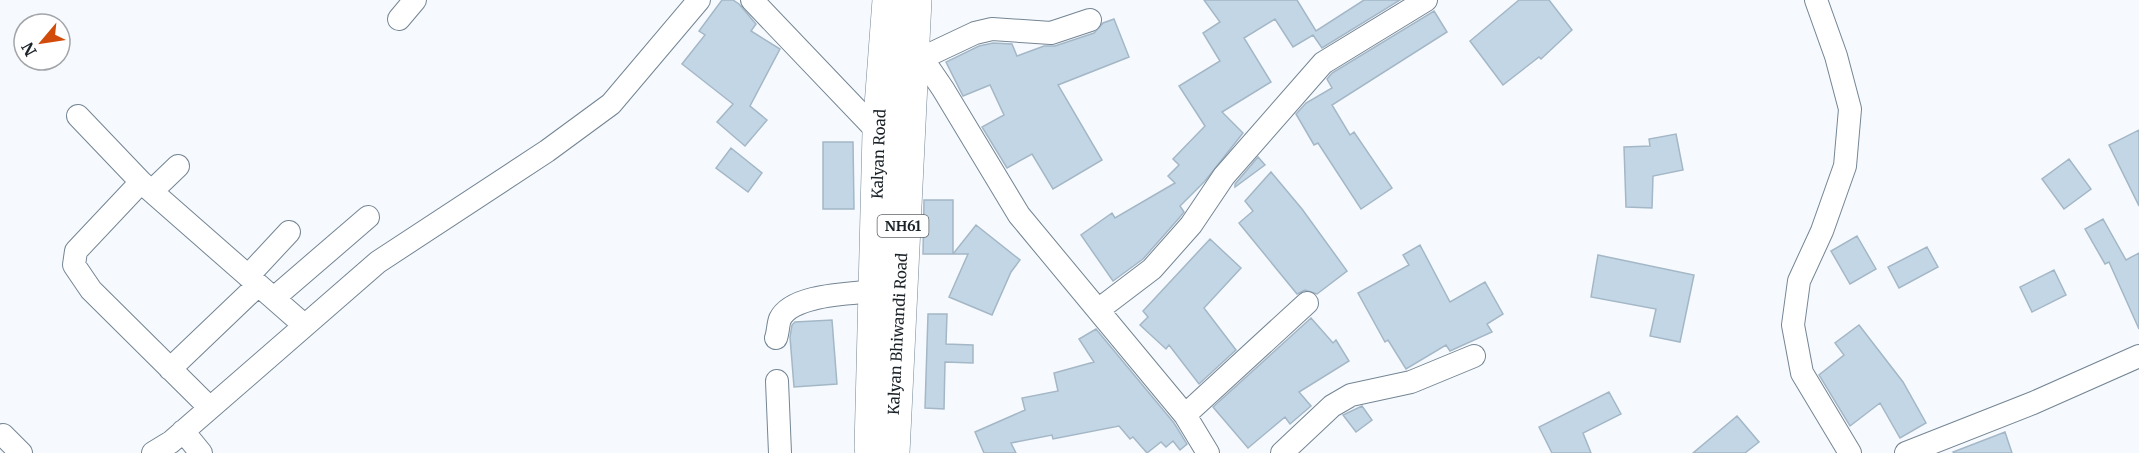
<svg xmlns="http://www.w3.org/2000/svg" width="2139" height="453" viewBox="0 0 2139 453" font-family="Merriweather,serif">
  <style>
    .building { fill: #c3d6e6; stroke: #a4b7c6; stroke-width: 1.5 }
    .lines { fill: none; stroke-linecap: round; stroke-linejoin: round }
    .minor-casing { stroke: #748594; stroke-width: 24 }
    .highway-casing { stroke: #748594; stroke-width: 34 }
    .minor { stroke: #fff; stroke-width: 22 }
    .highway { stroke: #fff; stroke-width: 33 }
    .labels { text-anchor: middle; stroke-width: 4.5; stroke-linejoin: round; paint-order: stroke }
    .shield { fill: #fff; stroke: #5f6468; stroke-width: 1.5 }
    .shield-label { font-size: 14px; font-weight: bold; fill: #1a2127 }
    .street-label { font-size: 15px; fill: #1a2127; stroke: #fff }
  </style>
  <rect width="100%" height="100%" fill="#f6fafe"/>
  <path class="building" d="M 722,0 L 733,0 L 739,4 L 756,24 L 751,31 L 780,49 L 750,106 L 767,120 L 745,146 L 717,122 L 733,104 L 682,64 L 705,35 L 699,31 Z
    M 1204,0 L 1297,0 L 1316,31 L 1364,0 L 1400,0 L 1322,48 L 1313,35 L 1293,47 L 1275,19 L 1244,38 L 1271,82 L 1222,112 L 1243,133 L 1205,181 L 1180,206 L 1184,212 L 1180,217 L 1143,259 L 1113,281 L 1081,235 L 1112,213 L 1115,218 L 1175,183 L 1168,176 L 1179,165 L 1173,159 L 1205,126 L 1179,86 L 1220,61 L 1203,33 L 1220,22 Z
    M 1519,0 L 1549,0 L 1572,30 L 1541,59 L 1539,57 L 1503,85 L 1470,41 Z
    M 1434,11 L 1447,32 L 1332,105 L 1350,135 L 1354,132 L 1392,188 L 1361,209 L 1318,143 L 1314,145 L 1296,114 L 1306,103 L 1332,88 L 1327,79 L 1332,73 Z
    M 1114,19 L 1129,57 L 1058,85 L 1102,160 L 1053,189 L 1032,154 L 1007,168 L 982,127 L 1004,115 L 990,85 L 963,96 L 946,62 L 979,46 L 993,43 L 1012,44 L 1017,56 L 1044,46 L 1055,46 L 1094,33 L 1103,23 Z
    M 2139,130 L 2139,206 L 2109,145 Z
    M 1676,134 L 1683,170 L 1653,176 L 1652,208 L 1626,207 L 1624,147 L 1650,146 L 1649,139 Z
    M 823,142 L 853,142 L 854,209 L 823,209 Z
    M 731,148 L 762,173 L 748,192 L 716,168 Z
    M 1258,157 L 1265,165 L 1235,187 L 1235,184 Z
    M 2069,159 L 2091,189 L 2064,209 L 2042,179 Z
    M 1271,172 L 1302,209 L 1347,271 L 1317,294 L 1305,290 L 1297,294 L 1239,223 L 1253,211 L 1245,201 Z
    M 924,200 L 953,200 L 953,254 L 923,254 Z
    M 2103,219 L 2126,260 L 2139,253 L 2139,329 L 2109,262 L 2105,264 L 2085,229 Z
    M 976,225 L 1020,260 L 1011,272 L 992,315 L 949,297 L 968,254 L 953,254 Z
    M 1857,236 L 1876,269 L 1850,284 L 1831,251 Z
    M 1210,239 L 1241,268 L 1204,308 L 1236,350 L 1199,384 L 1169,345 L 1166,349 L 1140,325 L 1148,317 L 1143,311 Z
    M 1420,245 L 1450,302 L 1485,282 L 1503,314 L 1487,324 L 1492,332 L 1450,351 L 1446,345 L 1406,369 L 1388,340 L 1385,342 L 1358,293 L 1409,265 L 1403,255 Z
    M 1927,247 L 1938,267 L 1899,288 L 1888,267 Z
    M 1598,255 L 1694,275 L 1680,342 L 1650,336 L 1656,309 L 1591,297 Z
    M 2054,270 L 2066,295 L 2032,312 L 2020,287 Z
    M 928,314 L 947,314 L 946,344 L 973,345 L 973,363 L 945,362 L 944,409 L 925,408 Z
    M 1311,318 L 1333,343 L 1336,340 L 1349,361 L 1299,392 L 1311,406 L 1290,424 L 1285,417 L 1248,448 L 1213,407 Z
    M 832,320 L 837,384 L 794,387 L 790,337 L 792,325 L 795,322 Z
    M 1859,325 L 1903,382 L 1926,423 L 1900,438 L 1880,403 L 1850,426 L 1819,375 L 1844,355 L 1835,343 Z
    M 1096,329 L 1174,423 L 1187,444 L 1180,450 L 1173,441 L 1166,447 L 1161,442 L 1147,453 L 1133,437 L 1130,439 L 1119,426 L 1053,439 L 1052,435 L 1011,443 L 1016,453 L 984,453 L 975,432 L 1025,410 L 1022,398 L 1058,391 L 1054,373 L 1094,362 L 1079,339 Z
    M 1609,392 L 1621,414 L 1583,433 L 1591,453 L 1552,453 L 1539,427 Z
    M 1362,406 L 1372,420 L 1356,432 L 1343,415 Z
    M 1737,416 L 1759,442 L 1745,453 L 1693,453 Z
    M 2005,432 L 2012,453 L 1954,453 L 1953,452 Z"/>
  <g class="lines">
    <defs>
      <path id="minor" d="M 752,0 L 879,133
        M 1816,0 L 1836,56 L 1850,109 L 1845,166 L 1822,231 L 1799,281 L 1793,325 L 1802,373 L 1850,453
        M 399,19 L 415,0
        M 911,42 L 943,89 L 1019,215 L 1185,415 L 1208,453
        M 922,58 L 975,33 L 992,29 L 1051,33 L 1090,20
        M 78,116 L 141,182
        M 152,191 L 178,166
        M 248,276 L 289,232
        M 274,298 L 368,217
        M 1098,310 L 1152,269 L 1191,225 L 1224,176 L 1323,63 L 1426,0
        M 776,338 C 778,333 778,324 780,319 C 792,294 851,294 875,291
        M 170,369 L 258,285
        M 777,381 L 780,453
        M 210,408 L 91,290 L 74,265 L 76,251 L 141,182 L 304,325
        M 1185,415 L 1307,303
        M 183,431 L 201,453
        M 3,435 L 21,453
        M 153,453 L 171,442 L 378,262 L 547,151 L 611,104 L 699,0
        M 1282,453 L 1332,406 L 1351,395 L 1411,382 L 1474,356
        M 1906,453 L 2033,403 L 2139,356"/>
      <path id="highway" d="M 871,448 L 879,133 L 889,0
        M 893,453 L 915,0"/>
    </defs>
    <use href="#minor" class="minor-casing"/>
    <use href="#highway" class="highway-casing"/>
    <use href="#minor" class="minor"/>
    <use href="#highway" class="highway"/>
  </g>
  <g class="labels">
    <rect class="shield" x="877.5" y="215" width="51" height="22" rx="4.5"/>
    <g class="shield-label">
      <text x="903" y="231">NH61</text>
    </g>
    <g class="street-label">
      <text transform="translate(879 154) rotate(-88)" y="5">Kalyan Road</text>
      <text transform="translate(898 334) rotate(-87)" y="5">Kalyan Bhiwandi Road</text>
    </g>
  </g>
  <g transform="translate(42 42) rotate(241)"><circle r="28" fill="#ffffff" stroke="#a3a6a9" stroke-width="1.5"/>
  <path d="M0-4.5L10 22L0 15L-10 22Z" fill="#d14c0b"/>
  <text y="-9" font-size="16" font-weight="bold" text-anchor="middle" fill="#1a2127">N</text>
  </g>
</svg>
